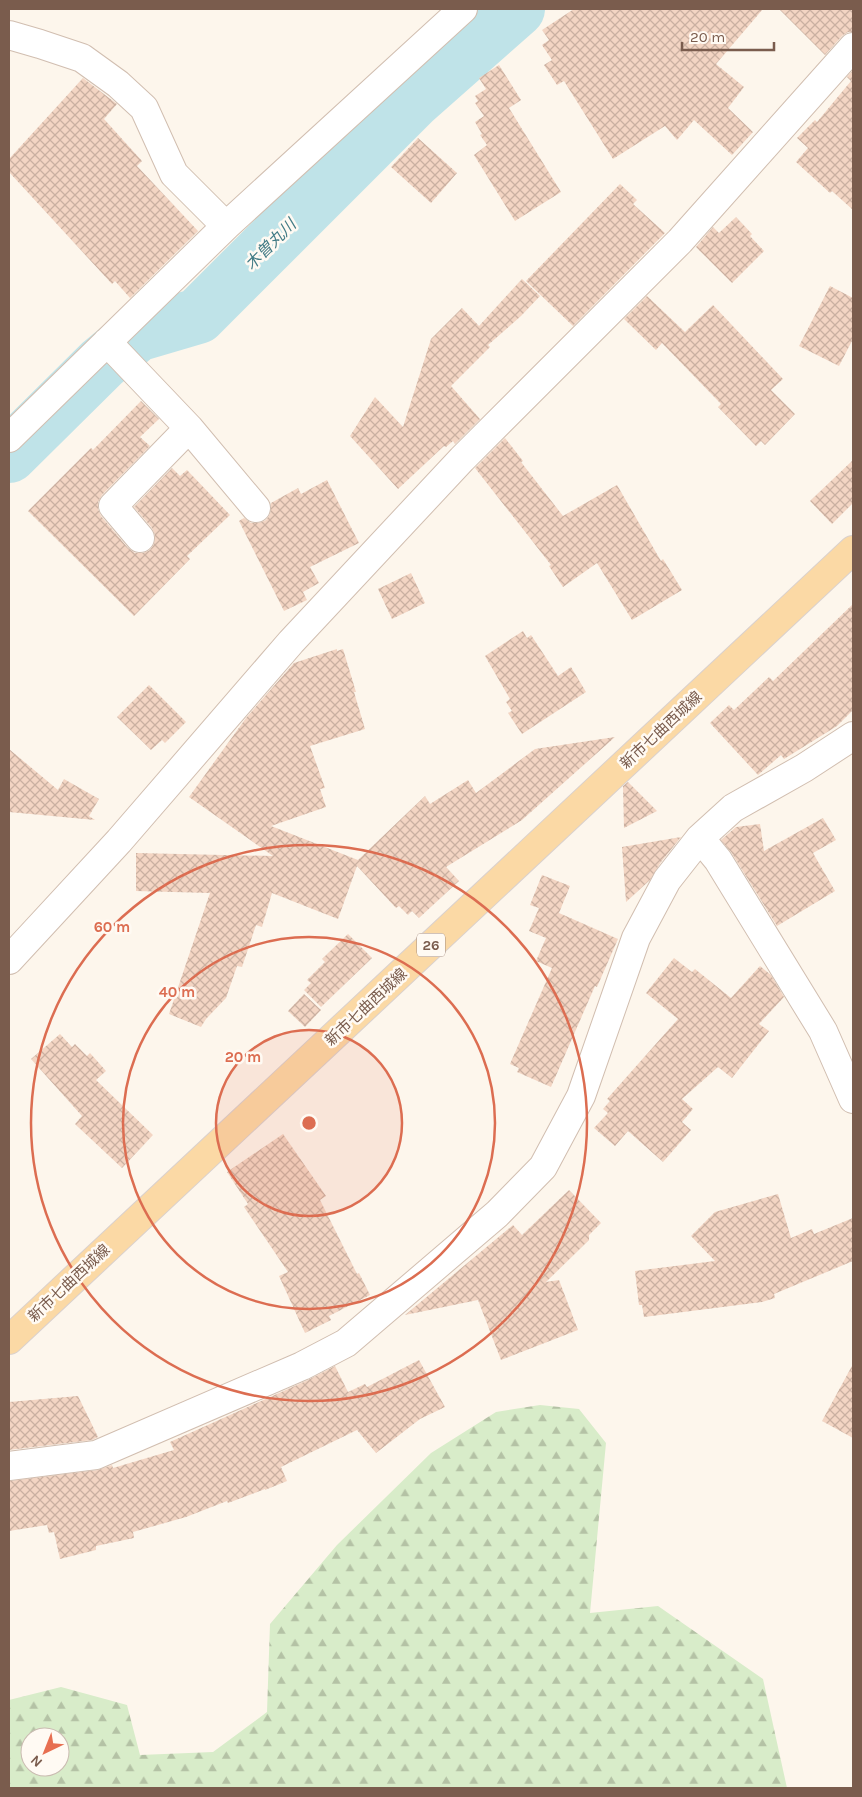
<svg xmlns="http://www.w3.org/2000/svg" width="862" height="1797" viewBox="0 0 862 1797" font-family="Karla,'Noto Sans JP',sans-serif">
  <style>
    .forest { fill: url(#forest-firs); fill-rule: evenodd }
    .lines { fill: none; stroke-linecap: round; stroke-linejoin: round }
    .river { stroke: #bfe3e8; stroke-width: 56 }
    .building { fill: url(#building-cross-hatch) }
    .minor-casing { stroke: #d1beb0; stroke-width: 30 }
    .major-casing { stroke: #dad1cd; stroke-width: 30 }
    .minor { stroke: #fff; stroke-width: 28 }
    .major { stroke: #fbd9a5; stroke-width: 28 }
    .ring { fill: none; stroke: #dc6d51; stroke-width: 2.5 }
    .labels { text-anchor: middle; stroke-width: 5; stroke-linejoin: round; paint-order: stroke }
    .shield { fill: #fffaf3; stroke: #a28b7f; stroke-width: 1 }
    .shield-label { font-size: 14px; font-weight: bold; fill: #7a5c4d }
    .street-label { font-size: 15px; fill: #7a5c4d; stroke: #fffaf3 }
    .water-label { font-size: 16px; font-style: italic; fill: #437c86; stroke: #fffaf3 }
    .centre { fill: #dc6d51; stroke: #fffaf3; stroke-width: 2.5 }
    .ring-label { font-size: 15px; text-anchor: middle; font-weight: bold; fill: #dc6d51; stroke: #fffaf3; stroke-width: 5; stroke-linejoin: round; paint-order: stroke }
  </style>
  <defs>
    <pattern id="forest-firs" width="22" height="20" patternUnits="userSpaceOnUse" patternTransform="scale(1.25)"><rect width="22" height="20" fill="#d8ecc9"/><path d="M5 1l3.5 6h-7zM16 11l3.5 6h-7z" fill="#b4c2a5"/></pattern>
    <pattern id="building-cross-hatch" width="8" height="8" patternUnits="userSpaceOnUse" patternTransform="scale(1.25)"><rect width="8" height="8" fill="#f3d5c3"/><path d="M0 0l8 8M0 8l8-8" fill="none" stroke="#cab0a1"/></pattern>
  </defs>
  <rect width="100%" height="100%" fill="#fdf6ec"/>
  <path class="forest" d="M 540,1405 L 579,1409 L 606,1443 L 590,1613 L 658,1606 L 763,1679 L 787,1788 L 9,1788 L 9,1700 L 61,1687 L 127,1705 L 140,1755 L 213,1752 L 267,1712 L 270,1624 L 337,1545 L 431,1453 L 496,1412 ZM 30,1737 L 60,1737 L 60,1767 L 30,1767 Z"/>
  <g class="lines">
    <path class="river" d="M 9,455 L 102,363 L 137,334 L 198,316 L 414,100 L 517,9"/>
  </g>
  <path class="building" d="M 574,9 L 763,9 L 716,64 L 744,87 L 728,108 L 753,132 L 732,155 L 694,120 L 677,140 L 665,126 L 613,159 L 564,81 L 557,85 L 544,65 L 552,60 L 542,45 L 549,40 L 542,30 Z
    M 779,9 L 853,9 L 853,32 L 848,32 L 842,36 L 825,55 Z
    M 499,65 L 521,100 L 509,108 L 561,192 L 515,221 L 474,155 L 487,145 L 480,135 L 482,134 L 475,122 L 484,116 L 475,103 L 478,101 L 475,96 L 486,89 L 479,78 Z
    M 853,70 L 853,210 L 832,191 L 830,193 L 796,162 L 808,148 L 797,138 L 815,120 L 817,122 L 851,81 L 847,77 Z
    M 83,78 L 117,104 L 104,119 L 142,161 L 137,166 L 198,231 L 130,298 L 115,281 L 112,284 L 9,172 L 9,159 Z
    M 418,138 L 457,173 L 431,203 L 391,167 Z
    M 620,184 L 637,200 L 633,204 L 665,233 L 573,326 L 526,281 Z
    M 736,217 L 752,234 L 750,236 L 764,251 L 732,283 L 696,247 L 713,227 L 719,233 Z
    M 522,279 L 540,296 L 521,316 L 488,345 L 490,347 L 451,386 L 480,419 L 455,444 L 453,441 L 446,447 L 444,446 L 398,489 L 350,436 L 375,397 L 403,427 L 431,339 L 462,308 L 479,326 Z
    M 830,286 L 853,298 L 853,339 L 839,366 L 799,346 Z
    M 647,296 L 685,332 L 713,305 L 783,379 L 771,390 L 795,414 L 765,445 L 761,441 L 756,446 L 718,407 L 721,404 L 662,343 L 656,350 L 624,319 Z
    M 141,401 L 159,419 L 140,437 L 150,446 L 102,495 L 98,502 L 98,509 L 101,516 L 128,548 L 135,553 L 143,553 L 150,550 L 154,544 L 155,535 L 152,528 L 134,507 L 172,468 L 180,476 L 187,470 L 230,515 L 187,556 L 190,559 L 134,616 L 28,511 L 91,448 L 93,450 Z
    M 505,438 L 523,461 L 521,462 L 563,516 L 617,485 L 661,561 L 663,559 L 682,590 L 632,620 L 597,563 L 563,587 L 549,566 L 551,565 L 475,468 Z
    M 853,460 L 853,503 L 832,524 L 810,501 Z
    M 327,480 L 359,543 L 310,567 L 319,583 L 303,592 L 307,600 L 284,611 L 239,521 L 244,518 L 251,523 L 259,523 L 266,520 L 270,514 L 271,503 L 298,488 L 301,494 Z
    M 411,573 L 425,603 L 392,619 L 378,589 Z
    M 853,604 L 853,710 L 837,726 L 784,759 L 781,755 L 758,775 L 710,723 L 729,705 L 734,710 L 769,677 L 773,681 Z
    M 523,631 L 527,638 L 531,635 L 558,676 L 571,667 L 586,692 L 522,734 L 508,713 L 512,711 L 506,702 L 510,699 L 485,656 Z
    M 337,649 L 337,651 L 343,649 L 356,692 L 354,692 L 365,729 L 310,746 L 325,788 L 320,789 L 326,807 L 271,826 L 358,860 L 425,796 L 430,804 L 468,780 L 476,793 L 535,749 L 615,737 L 522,820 L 446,867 L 459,881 L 419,918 L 412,911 L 408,915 L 399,906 L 396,908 L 357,866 L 338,919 L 272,893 L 262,927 L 256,925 L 242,967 L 237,966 L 226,998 L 206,1019 L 201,1027 L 169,1014 L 210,893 L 136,891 L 136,853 L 273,856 L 189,797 L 246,718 L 294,663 Z
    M 149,685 L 186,722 L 165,743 L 162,740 L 151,750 L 117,717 Z
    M 9,749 L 58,790 L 64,779 L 99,799 L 89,816 L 95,820 L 9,812 Z
    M 628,782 L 657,811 L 624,828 L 623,786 Z
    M 823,818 L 836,840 L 813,853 L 835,891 L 777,926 L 731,852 L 721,840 L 736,827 L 760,824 L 764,851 Z
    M 681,837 L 661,862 L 650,880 L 626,902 L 622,847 Z
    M 542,875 L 570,886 L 559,913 L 618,939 L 597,987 L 595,986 L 551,1087 L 517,1072 L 519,1068 L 510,1064 L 552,968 L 536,961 L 546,938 L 529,931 L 539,908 L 530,905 Z
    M 348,934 L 372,958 L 321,1007 L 304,990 L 311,983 L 307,980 L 325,962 L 322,959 Z
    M 674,958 L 692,972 L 695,969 L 731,998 L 760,966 L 771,975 L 784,997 L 759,1024 L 769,1031 L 732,1078 L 718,1067 L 682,1099 L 693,1109 L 682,1122 L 691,1130 L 663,1162 L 628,1131 L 615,1146 L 594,1128 L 608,1113 L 603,1109 L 610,1101 L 607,1099 L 678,1019 L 646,993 Z
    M 304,994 L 321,1010 L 305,1027 L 288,1011 Z
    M 60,1034 L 72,1047 L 75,1044 L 87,1056 L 90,1053 L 106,1071 L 96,1080 L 153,1135 L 122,1168 L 75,1124 L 82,1116 L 31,1059 Z
    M 283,1134 L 326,1196 L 320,1200 L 357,1274 L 359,1273 L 370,1295 L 329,1316 L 331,1320 L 305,1333 L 279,1276 L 288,1272 L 244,1207 L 248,1204 L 227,1172 Z
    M 569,1190 L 601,1223 L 589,1235 L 589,1240 L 546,1282 L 559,1280 L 578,1330 L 501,1360 L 478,1300 L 405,1315 L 513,1225 L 522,1235 Z
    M 778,1194 L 791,1238 L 812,1229 L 814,1234 L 853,1218 L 853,1261 L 774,1294 L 775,1298 L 762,1302 L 644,1317 L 642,1305 L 639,1305 L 635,1271 L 715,1261 L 691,1236 L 715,1212 Z
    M 419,1360 L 445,1407 L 420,1419 L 376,1453 L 357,1430 L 281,1467 L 287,1481 L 265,1490 L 265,1489 L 228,1503 L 227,1501 L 186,1517 L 133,1532 L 134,1538 L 96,1546 L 96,1550 L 60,1559 L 54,1532 L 49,1533 L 47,1525 L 9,1531 L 9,1481 L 98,1470 L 112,1465 L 113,1468 L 174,1450 L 170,1442 L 308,1380 L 335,1366 L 348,1392 L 365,1384 L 367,1387 Z
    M 853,1364 L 853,1438 L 822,1421 Z
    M 78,1396 L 98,1437 L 92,1440 L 9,1450 L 9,1402 Z"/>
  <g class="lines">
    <defs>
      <path id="minor" d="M 9,35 L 40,44 L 82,58 L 118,84 L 144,108 L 174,174 L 226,226
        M 107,342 L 189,428 L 256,508
        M 9,438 L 226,226 L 463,9
        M 140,538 L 113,506 L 189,428
        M 700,838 L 718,860 L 823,1031 L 853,1099
        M 9,960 L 119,841 L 291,642 L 462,459 L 680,241 L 853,47
        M 9,1466 L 96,1455 L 302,1366 L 346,1343 L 497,1214 L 543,1167 L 581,1096 L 636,938 L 667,880 L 700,838 L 733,808 L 804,768 L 853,736"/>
      <path id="major" d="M 9,1340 L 853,550"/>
    </defs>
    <use href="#minor" class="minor-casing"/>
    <use href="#major" class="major-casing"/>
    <use href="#minor" class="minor"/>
    <use href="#major" class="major"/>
  </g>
  <circle cx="309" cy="1123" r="93" fill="#dc6d51" fill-opacity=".12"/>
  <g class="ring">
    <circle cx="309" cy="1123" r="93"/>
    <circle cx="309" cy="1123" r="186"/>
    <circle cx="309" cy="1123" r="278"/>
  </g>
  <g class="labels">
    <rect class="shield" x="417" y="933.5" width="28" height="23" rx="4"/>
    <g class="shield-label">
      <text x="431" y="950">26</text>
    </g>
    <g class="street-label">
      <text transform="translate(661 730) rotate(-43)" y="5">新市七曲西城線</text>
      <text transform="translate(366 1007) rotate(-43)" y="5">新市七曲西城線</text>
      <text transform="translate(69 1283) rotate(-43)" y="5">新市七曲西城線</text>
    </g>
    <g class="water-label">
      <text transform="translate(270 244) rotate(-45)" y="6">木曽丸川</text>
    </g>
  </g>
  <circle cx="309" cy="1123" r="8" class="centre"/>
  <g class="ring-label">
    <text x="112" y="932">60 m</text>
    <text x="177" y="997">40 m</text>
    <text x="243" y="1062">20 m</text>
  </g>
  <rect width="862" height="1797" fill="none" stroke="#7a5c4d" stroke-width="20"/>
  <g transform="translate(45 1752) rotate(223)"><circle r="24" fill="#fffaf3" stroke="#cabbb1"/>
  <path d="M0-4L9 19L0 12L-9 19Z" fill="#e76f51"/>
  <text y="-8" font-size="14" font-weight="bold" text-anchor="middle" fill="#7a5c4d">N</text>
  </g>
  <path d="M682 42v8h92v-8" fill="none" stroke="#7a5c4d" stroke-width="2.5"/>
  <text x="690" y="42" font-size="15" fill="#7a5c4d" stroke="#fffaf3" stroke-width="4" paint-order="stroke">20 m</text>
</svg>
